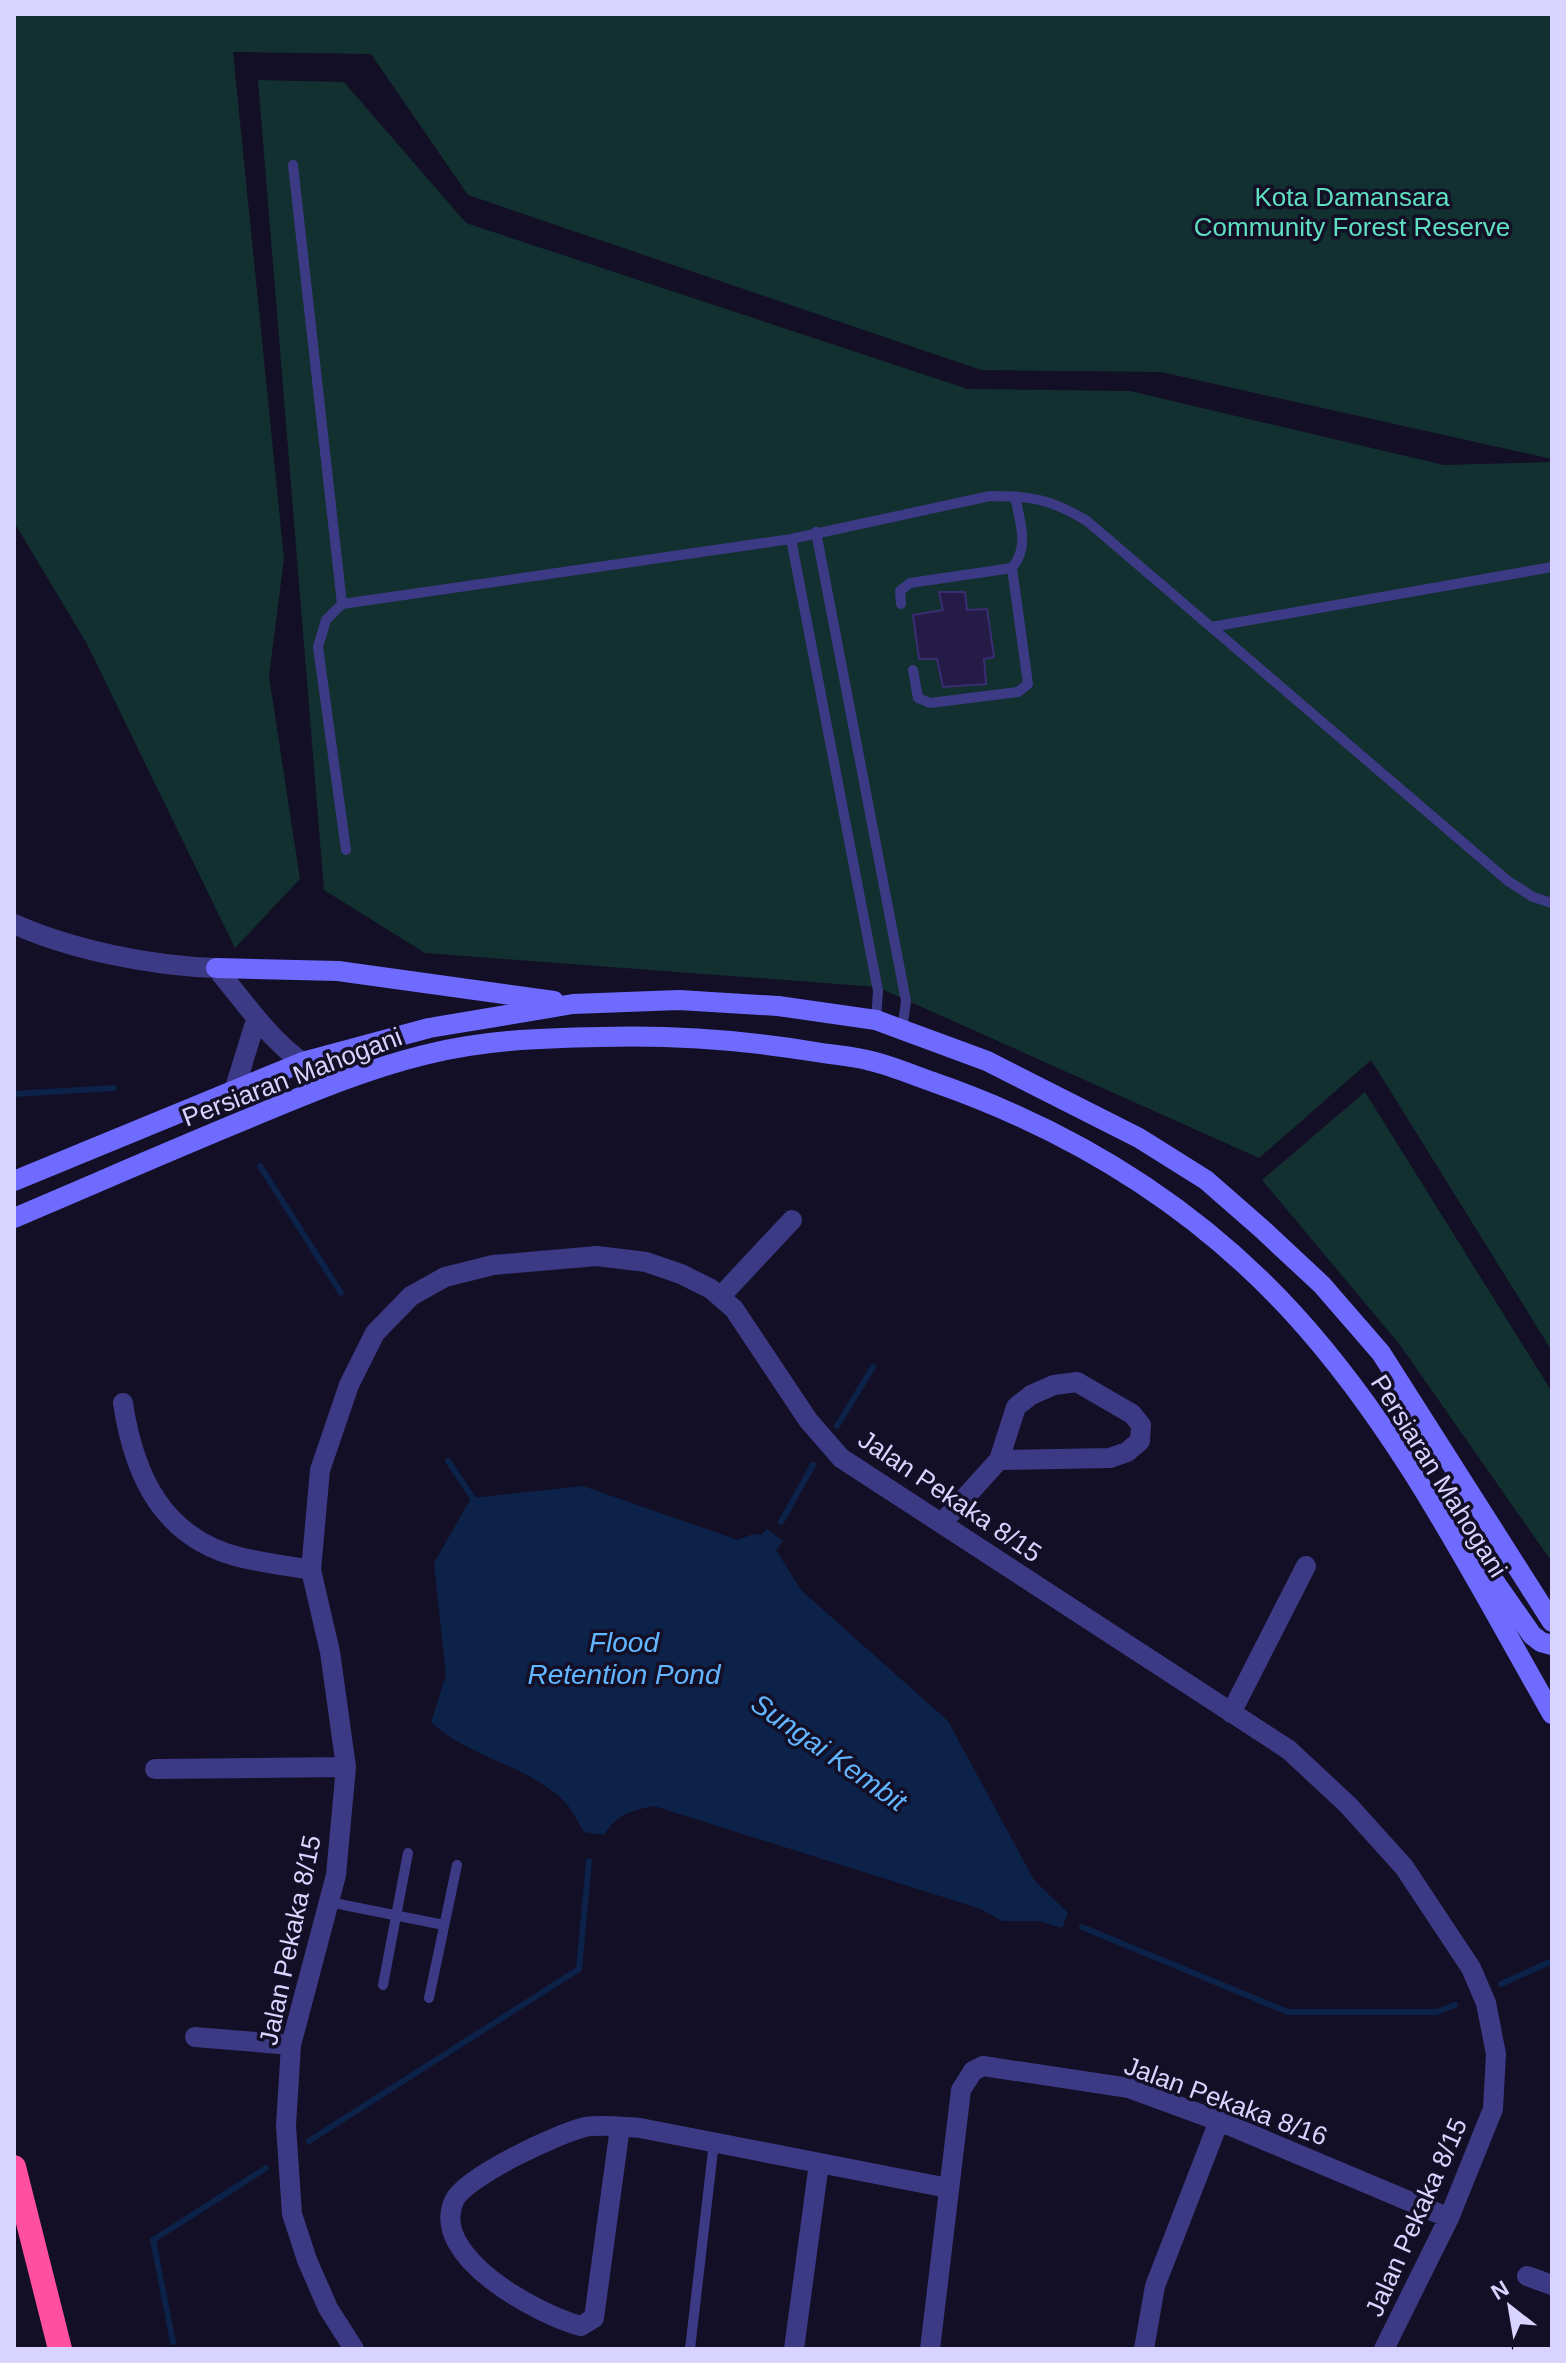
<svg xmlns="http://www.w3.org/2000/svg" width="1566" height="2363" viewBox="0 0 1566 2363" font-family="Helvetica,sans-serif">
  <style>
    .green { fill: #12302f }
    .water { fill: #0c2248 }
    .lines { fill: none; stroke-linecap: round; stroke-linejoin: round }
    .stream { stroke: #0c2248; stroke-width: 6 }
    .building { fill: #241b47; stroke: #3b2d73; stroke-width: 2 }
    .lane { stroke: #3d3a85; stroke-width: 10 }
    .street { stroke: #3d3a85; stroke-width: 20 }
    .secondary { stroke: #6f6bff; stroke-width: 20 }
    .highway { stroke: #ff4fa3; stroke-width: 24 }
    .labels { text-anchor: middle; stroke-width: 7; stroke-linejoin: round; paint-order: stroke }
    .park-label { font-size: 26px; fill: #5fe0c0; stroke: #130f26 }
    .street-label { font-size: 26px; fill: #d9d4ff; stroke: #130f26 }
    .water-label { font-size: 28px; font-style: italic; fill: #62b6ff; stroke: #130f26 }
  </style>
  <rect width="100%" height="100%" fill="#130f26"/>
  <path class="green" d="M 14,14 L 1552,14 L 1552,459 L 1161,372 L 981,370 L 468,195 L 371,54 L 233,52 L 284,559 L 269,676 L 300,879 L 235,948 L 87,644 L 14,522 Z
    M 258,80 L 344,82 L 466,223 L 968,389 L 1130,391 L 1444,465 L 1550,462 L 1552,465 L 1552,1351 L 1371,1060 L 1259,1158 L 877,987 L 425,953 L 324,890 Z
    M 1365,1092 L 1552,1392 L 1552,1562 L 1400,1345 L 1262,1180 Z"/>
  <path class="water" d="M 583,1486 L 738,1540 L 753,1534 L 761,1535 L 767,1529 L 783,1541 L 776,1550 L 801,1590 L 948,1721 L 1034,1880 L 1068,1913 L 1062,1928 L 1039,1921 L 1002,1921 L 981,1909 L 654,1806 C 630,1811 617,1814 604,1835 L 584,1832 C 578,1822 572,1809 564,1801 C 526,1764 469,1758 431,1722 L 446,1675 L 434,1563 L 471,1498 Z"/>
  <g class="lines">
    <path class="stream" d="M 14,1094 L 114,1088
      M 260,1166 L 341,1293
      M 837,1426 L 873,1367
      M 448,1461 L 475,1501
      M 781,1522 L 813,1465
      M 1082,1927 L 1288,2012 L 1437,2012 L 1455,2005
      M 1501,1984 L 1552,1961
      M 309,2141 L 579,1969 L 589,1861
      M 173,2342 L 153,2240 L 266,2168"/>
  </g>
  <path class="building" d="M 939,592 L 965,592 L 967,610 L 987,609 L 994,657 L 984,659 L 986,684 L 943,687 L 937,659 L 919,659 L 913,615 L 943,610 Z"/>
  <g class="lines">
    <path class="lane" d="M 293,165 L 342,604
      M 816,532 L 906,1001 L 902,1030
      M 791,539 L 878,991 L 876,1020
      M 901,604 L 900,591 L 910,583 L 1012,568
      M 1211,627 L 1552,567
      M 913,670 L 918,698 L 930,703 L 1018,692 L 1028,684 L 1012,568 C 1030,546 1020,523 1015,496
      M 346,850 L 318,647 L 326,620 L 342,604 L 791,539 L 990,496 C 1031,496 1051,499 1087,521 L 1508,881 L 1533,897 L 1552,903
      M 329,1902 L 444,1925
      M 383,1985 L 408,1853
      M 429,1998 L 457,1865
      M 690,2349 L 714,2142"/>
    <path class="street" d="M 14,924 C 72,950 152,966 216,968 C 245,1002 277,1052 318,1071 C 327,1076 339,1076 349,1078
      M 234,1091 L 256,1020
      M 720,1297 L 792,1220
      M 123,1403 C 134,1477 164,1540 243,1558 C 265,1563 288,1566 311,1570
      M 942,1523 L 999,1460 L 1016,1407 L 1031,1395 L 1054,1385 L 1077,1382 L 1132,1414 L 1141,1425 L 1140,1441 L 1127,1452 L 1110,1458 L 999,1460
      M 1231,1713 L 1306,1566
      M 155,1769 L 346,1767
      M 195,2037 L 291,2045
      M 620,2127 L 594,2318 L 581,2326 C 539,2315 429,2257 454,2201 C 464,2177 559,2133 585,2127 C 602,2124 622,2127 640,2128 L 948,2188
      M 1527,2276 L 1552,2285
      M 354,2349 L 328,2308 L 307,2260 L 292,2214 L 286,2126 L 291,2045 L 336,1875 L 346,1767 L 330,1652 L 311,1570 L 320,1470 L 349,1385 L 375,1333 L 411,1296 L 445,1277 L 493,1265 L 597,1256 L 646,1262 L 681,1274 L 711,1289 L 734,1309 L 808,1420 L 841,1458 L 1289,1750 L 1348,1805 L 1404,1867 L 1471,1968 L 1486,2003 L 1496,2054 L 1493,2109 L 1449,2218 L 1384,2349
      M 794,2349 L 819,2163
      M 930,2349 L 961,2090 L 973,2071 L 983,2066 L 1129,2088 L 1219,2121 L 1449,2218
      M 1144,2349 L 1155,2286 L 1219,2121"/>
    <path class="secondary" d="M 216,968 L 338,971 L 554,1001
      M 14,1181 L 303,1062 L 429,1028 L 573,1004 L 679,1000 L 778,1006 L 876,1020 L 987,1061 L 1139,1138 L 1206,1180 L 1262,1229 L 1322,1285 L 1381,1353 L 1552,1622
      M 14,1218 C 92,1185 169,1151 247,1119 C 305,1095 363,1070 424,1055 C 482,1040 541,1038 601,1037 C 673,1035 744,1040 816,1052 C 834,1055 853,1056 871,1061 C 892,1066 913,1075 933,1082 C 1071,1130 1194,1205 1293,1313 C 1401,1431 1473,1576 1552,1714
      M 1460,1532 L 1532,1635 L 1541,1642 L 1552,1645"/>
    <path class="highway" d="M 14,2167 L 60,2349"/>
  </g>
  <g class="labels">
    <g class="park-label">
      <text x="1352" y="206">Kota Damansara<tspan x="1352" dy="30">Community Forest Reserve</tspan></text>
    </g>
    <g class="street-label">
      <text transform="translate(292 1077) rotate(-21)" y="9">Persiaran Mahogani</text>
      <text transform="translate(1439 1476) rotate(58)" y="9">Persiaran Mahogani</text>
      <text transform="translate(950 1496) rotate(34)" y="9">Jalan Pekaka 8/15</text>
      <text transform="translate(290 1940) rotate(-78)" y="9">Jalan Pekaka 8/15</text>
      <text transform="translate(1226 2101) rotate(20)" y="9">Jalan Pekaka 8/16</text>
      <text transform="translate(1416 2217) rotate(-66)" y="9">Jalan Pekaka 8/15</text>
    </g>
    <g class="water-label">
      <text x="624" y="1652">Flood<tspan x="624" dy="32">Retention Pond</tspan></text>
      <text transform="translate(829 1752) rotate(35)" y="10">Sungai Kembit</text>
    </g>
  </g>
  <rect width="1566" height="2363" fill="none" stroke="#d9d4ff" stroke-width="32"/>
  <g transform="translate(1510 2307) rotate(329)" stroke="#130f26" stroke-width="6" paint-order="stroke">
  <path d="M0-6L14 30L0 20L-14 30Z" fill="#d9d4ff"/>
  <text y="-12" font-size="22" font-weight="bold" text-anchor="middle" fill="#d9d4ff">N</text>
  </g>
</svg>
